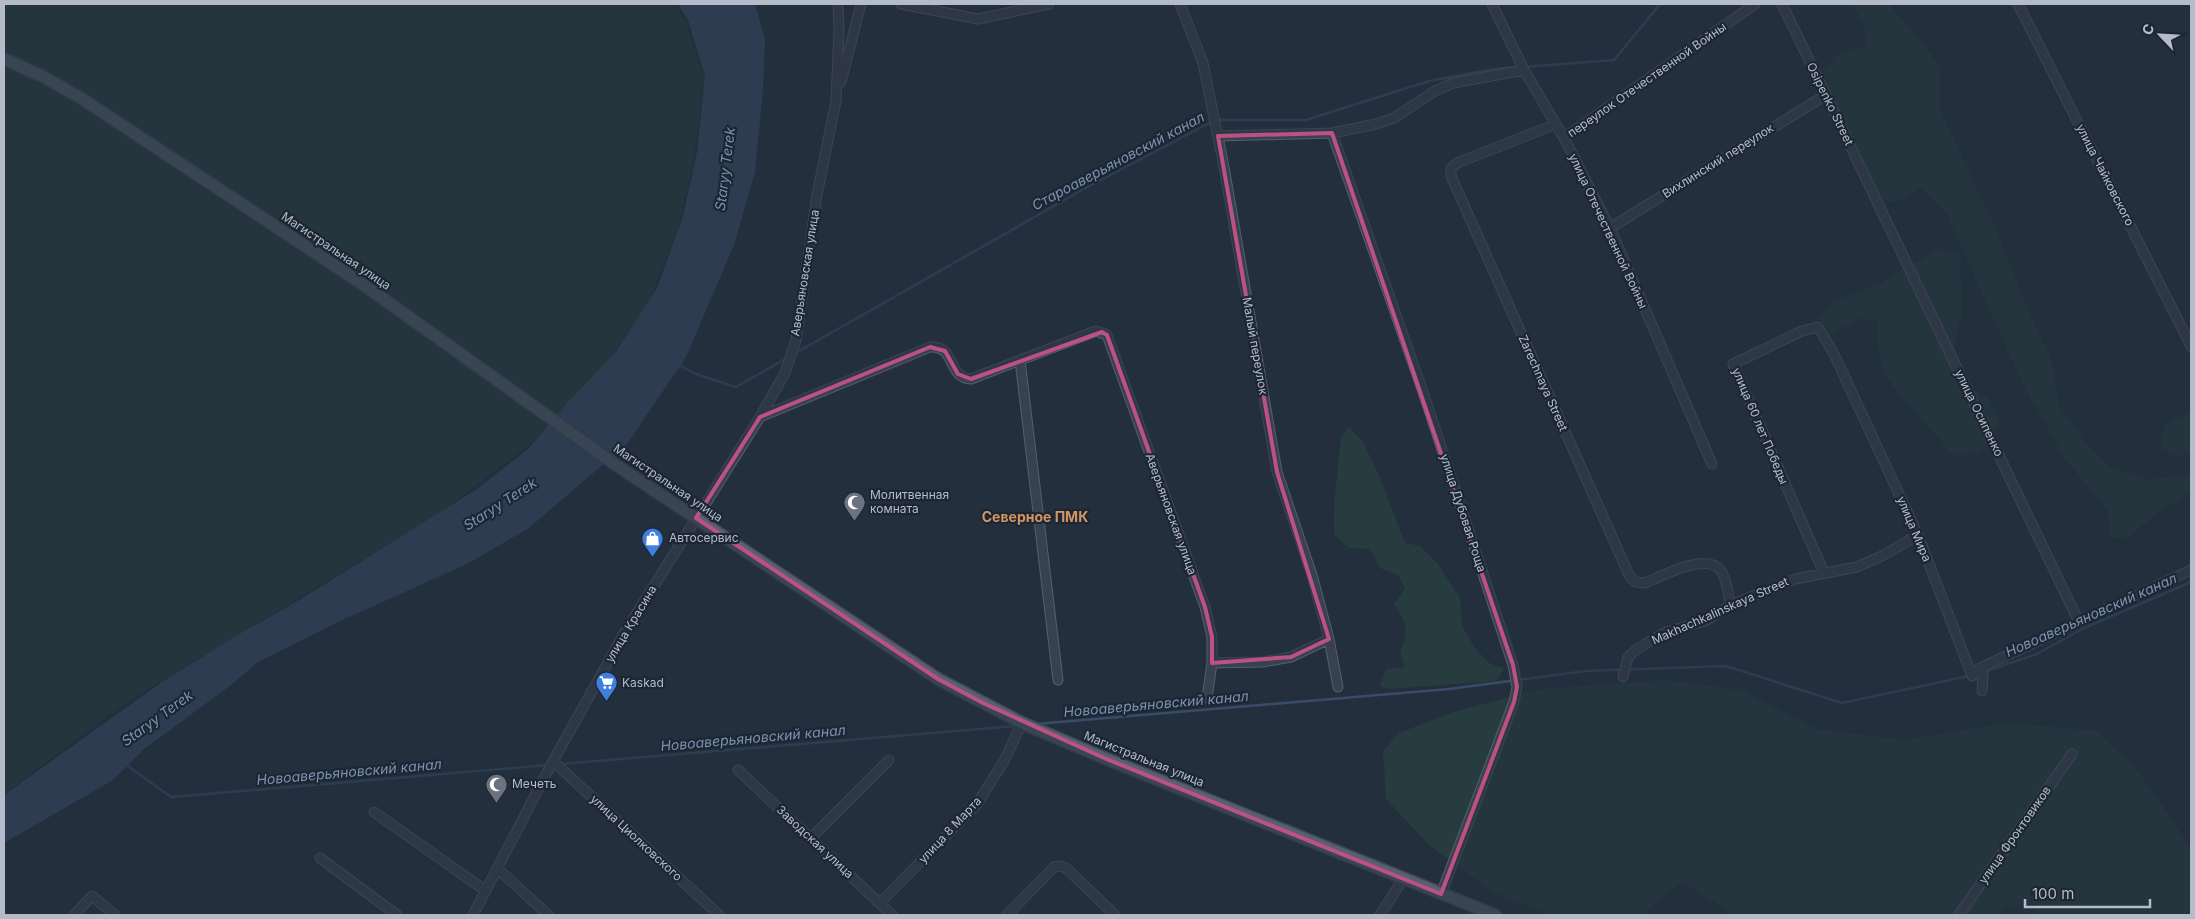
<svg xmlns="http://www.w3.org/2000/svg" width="2195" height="919" viewBox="0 0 2195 919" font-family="Inter,sans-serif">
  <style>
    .green { fill: #263c3f }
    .water { fill: #394c67 }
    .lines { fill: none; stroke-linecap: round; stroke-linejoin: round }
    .stream { stroke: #394c67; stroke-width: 2.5 }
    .minor-casing { stroke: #565f6c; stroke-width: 11 }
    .major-casing { stroke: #414a57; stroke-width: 14 }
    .minor { stroke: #38414e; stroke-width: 9 }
    .major { stroke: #56606e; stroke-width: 11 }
    .marked { fill: none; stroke: #bd5182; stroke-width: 4; stroke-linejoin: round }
    .labels { text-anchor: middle; stroke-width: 4.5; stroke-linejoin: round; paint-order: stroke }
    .street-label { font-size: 12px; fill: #b4bcc9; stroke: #1d2633 }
    .poi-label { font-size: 12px; fill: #b4bcc9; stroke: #1d2633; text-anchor: start }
    .water-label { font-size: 14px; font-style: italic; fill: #7c92b1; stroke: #1d2633 }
    .neighbourhood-label { font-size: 14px; font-weight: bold; fill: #d59563; stroke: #1d2633 }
  </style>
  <rect width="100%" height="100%" fill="#242f3e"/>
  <path class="green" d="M 4,4 L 676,4 L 687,26 L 704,78 L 693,163 L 678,229 L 646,307 L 596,379 L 529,445 L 441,512 L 121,706 L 4,794 Z
    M 1852,4 L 1889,4 L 1930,52 L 1940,70 L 1940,110 L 1993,223 L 2035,326 L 2051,359 L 2059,405 L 2081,437 L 2109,466 L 2148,480 L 2191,474 L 2191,492 L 2155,514 L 2130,537 L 2110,538 L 2108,510 L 2065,459 L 2023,384 L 1946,213 L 1920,188 L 1896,202 L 1872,199 L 1822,74 L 1836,55 L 1866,47 L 1864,24 Z
    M 1938,250 L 1960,254 L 1962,313 L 1955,340 L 1957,367 L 1968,386 L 1988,399 L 2000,422 C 1985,452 1984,454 1950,453 C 1928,418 1883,392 1878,348 C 1877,339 1878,330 1878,321 L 1861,318 L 1832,334 L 1819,318 L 1831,303 L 1879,284 Z
    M 2191,411 L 2191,453 L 2178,456 L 2160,448 L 2165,425 Z
    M 1349,427 L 1363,442 L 1378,473 L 1405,543 L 1420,546 L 1437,563 L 1460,598 L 1462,625 L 1474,647 L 1489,663 L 1504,669 L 1496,681 L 1389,689 L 1380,686 L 1386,669 L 1405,667 L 1400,652 C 1409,630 1407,624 1394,604 L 1405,589 L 1399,576 L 1380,568 L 1370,549 L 1349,548 L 1334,534 L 1334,506 L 1341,437 Z
    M 1667,680 L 1740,690 L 1817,729 L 1905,740 L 2007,723 L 2097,731 L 2135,768 L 2170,816 L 2191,851 L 2191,915 L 2039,915 L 2033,903 L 2002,909 L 2000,915 L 1732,915 L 1733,914 L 1682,882 L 1641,915 L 1550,915 L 1493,892 L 1430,846 L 1386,799 L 1383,751 L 1399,733 L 1456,711 L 1541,689 Z"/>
  <path class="water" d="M 678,4 L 755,4 L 765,39 L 763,89 L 755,172 L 734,245 L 686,357 L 627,444 L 529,528 L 469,563 L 336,623 L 258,662 L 231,685 L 143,750 L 113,780 L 4,843 L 4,795 L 162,682 L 236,636 L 301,599 L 477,489 L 528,449 L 568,402 L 616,352 L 657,288 L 683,216 L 697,152 L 705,76 L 688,20 Z"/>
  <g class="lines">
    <path class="stream" d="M 1524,67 L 1614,60 L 1660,4
      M 794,354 L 1082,190 L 1215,120 L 1306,120 L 1429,81 L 1494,69 L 1516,67
      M 679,365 L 696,374 L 736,387 L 787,358
      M 1984,672 L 2037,654 L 2082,629 L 2191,582
      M 1036,724 L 1449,689 L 1586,671 L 1726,666 L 1842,703 L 1969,676
      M 125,764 L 171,797 L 548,765
      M 561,764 L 1016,726"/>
    <defs>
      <path id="minor" d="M 901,4 L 978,19 L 1049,4
        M 1180,4 L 1203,63 L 1224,167 L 1277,472 L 1312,575 L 1329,639 L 1338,687
        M 1492,4 L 1524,70 L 1564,138 L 1610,228 L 1712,464
        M 1782,4 L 2079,622
        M 2018,4 L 2191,346
        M 841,82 L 861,4
        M 1556,124 L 1457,163 L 1451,169 L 1451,176 L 1630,577 L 1636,582 L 1645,583 C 1662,576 1708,551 1721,571 C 1727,580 1728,595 1731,605
        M 1332,133 L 1423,392 L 1513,665 L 1517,687 L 1514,702 L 1441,894
        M 1218,136 L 1332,133 L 1376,124 L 1394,118 L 1435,91 L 1453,83 L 1524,70
        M 1564,138 L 1755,4
        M 1610,228 L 1826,95
        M 1020,360 L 1058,680
        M 760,417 L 930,347 C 956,345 947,378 971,379 L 1096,331 L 1107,335 L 1205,607 L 1212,637 L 1212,663 L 1207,698
        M 1824,573 L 1733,364 L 1802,331 L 1818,327 L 1834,354 L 1918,535 L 1972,676 L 1980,668 L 1983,675 L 1982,691
        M 1212,663 L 1263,662 L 1291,657 L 1329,639
        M 1980,668 L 2191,570
        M 1623,677 L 1628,657 L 1637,649 L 1666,632 L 1705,621 L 1731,605 L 1795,579 L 1857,567 L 1884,555 L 1918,535
        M 553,761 L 719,915
        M 738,770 L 892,915
        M 374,812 L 486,891
        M 811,838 L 889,760
        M 320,858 L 397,915
        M 497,868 L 548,915
        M 880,903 L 977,804 L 1004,761 L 1022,723
        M 74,915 L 92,896 L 115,915
        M 473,915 L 552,763 L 625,632 L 760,417 L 785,373 L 796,340 L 817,195 L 836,101 L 839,30 L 838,4
        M 1007,915 L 1054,867 L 1060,866 L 1066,868 L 1115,915
        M 1380,915 L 1403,879
        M 1959,915 L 2072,754"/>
      <path id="major" d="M 4,59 L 42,76 L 81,98 L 361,283 L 616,465 L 938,679 L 1022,723 L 1104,758 L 1495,915"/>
    </defs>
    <use href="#minor" class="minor-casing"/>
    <use href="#major" class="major-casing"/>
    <use href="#minor" class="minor"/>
    <use href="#major" class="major"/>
  </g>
  <path d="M0 0H2195V919H0ZM 1332,133 L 1513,665 L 1517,687 L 1514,702 L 1441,894 L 1104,758 L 983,703 L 938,679 L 696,518 L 760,417 L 930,347 L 945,351 L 958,374 L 971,379 L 1102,332 L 1107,335 L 1205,607 L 1212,637 L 1212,663 L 1291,657 L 1329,639 L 1277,472 L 1218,136 Z" fill="#242f3e" fill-opacity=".55" fill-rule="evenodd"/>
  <path class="marked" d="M 1332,133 L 1513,665 L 1517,687 L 1514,702 L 1441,894 L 1104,758 L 983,703 L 938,679 L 696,518 L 760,417 L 930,347 L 945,351 L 958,374 L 971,379 L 1102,332 L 1107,335 L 1205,607 L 1212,637 L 1212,663 L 1291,657 L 1329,639 L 1277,472 L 1218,136 Z"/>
  <defs>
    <symbol id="mosque-pin" viewBox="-11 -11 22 30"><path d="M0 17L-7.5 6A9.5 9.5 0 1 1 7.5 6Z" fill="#6b7280" stroke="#1d2633"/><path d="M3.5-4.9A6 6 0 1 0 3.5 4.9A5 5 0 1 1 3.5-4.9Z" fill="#fff"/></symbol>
    <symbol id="shop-pin" viewBox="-11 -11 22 30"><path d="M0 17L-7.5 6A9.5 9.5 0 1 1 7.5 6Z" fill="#3f7fe0" stroke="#1d2633"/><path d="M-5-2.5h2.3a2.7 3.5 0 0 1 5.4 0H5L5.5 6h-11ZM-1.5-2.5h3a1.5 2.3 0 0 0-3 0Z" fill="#fff"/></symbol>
    <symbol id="supermarket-pin" viewBox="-11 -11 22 30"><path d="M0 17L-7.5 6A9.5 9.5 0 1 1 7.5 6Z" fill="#3f7fe0" stroke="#1d2633"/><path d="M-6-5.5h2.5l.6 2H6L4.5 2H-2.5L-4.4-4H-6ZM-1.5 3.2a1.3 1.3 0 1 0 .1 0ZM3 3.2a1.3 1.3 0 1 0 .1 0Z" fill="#fff"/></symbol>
  </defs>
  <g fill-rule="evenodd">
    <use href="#mosque-pin" x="842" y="490" width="25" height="34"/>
    <use href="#shop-pin" x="640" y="526" width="25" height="34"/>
    <use href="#supermarket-pin" x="594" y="670" width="25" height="34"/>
    <use href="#mosque-pin" x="484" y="772" width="25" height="34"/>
  </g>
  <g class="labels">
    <g class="street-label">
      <text transform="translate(1647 80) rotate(-35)" y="4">переулок Отечественной Войны</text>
      <text transform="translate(1830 104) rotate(64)" y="4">Osipenko Street</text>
      <text transform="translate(1718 161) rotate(-32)" y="4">Вихлинский переулок</text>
      <text transform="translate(2105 175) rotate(63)" y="4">улица Чайковского</text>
      <text transform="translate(1608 231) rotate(65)" y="4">улица Отечественной Войны</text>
      <text transform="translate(336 251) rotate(34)" y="4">Магистральная улица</text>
      <text transform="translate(805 273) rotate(-81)" y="4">Аверьяновская улица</text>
      <text transform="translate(1255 346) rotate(80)" y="4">Малый переулок</text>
      <text transform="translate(1543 383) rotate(66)" y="4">Zarechnaya Street</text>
      <text transform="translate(1979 413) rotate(64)" y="4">улица Осипенко</text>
      <text transform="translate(1760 426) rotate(67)" y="4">улица 60 лет Победы</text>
      <text transform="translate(668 483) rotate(34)" y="4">Магистральная улица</text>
      <text transform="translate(1463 513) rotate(72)" y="4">улица Дубовая Роща</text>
      <text transform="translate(1171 514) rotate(70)" y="4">Аверьяновская улица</text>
      <text transform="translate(1914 529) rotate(67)" y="4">улица Мира</text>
      <text transform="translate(1720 611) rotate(-24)" y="4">Makhachkalinskaya Street</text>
      <text transform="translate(631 624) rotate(-59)" y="4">улица Красина</text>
      <text transform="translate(1144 759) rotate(22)" y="4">Магистральная улица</text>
      <text transform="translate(950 830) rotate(-47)" y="4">улица 8 Марта</text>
      <text transform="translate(2015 835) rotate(-55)" y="4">улица Фронтовиков</text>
      <text transform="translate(636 838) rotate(43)" y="4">улица Циолковского</text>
      <text transform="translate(815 842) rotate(43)" y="4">Заводская улица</text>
    </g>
    <g class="poi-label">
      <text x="870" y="499">Молитвенная<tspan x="870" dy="14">комната</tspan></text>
      <text x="669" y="542">Автосервис</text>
      <text x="622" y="687">Kaskad</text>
      <text x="512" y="788">Мечеть</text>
    </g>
    <g class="water-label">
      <text transform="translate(1118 161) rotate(-28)" y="5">Староаверьяновский канал</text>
      <text transform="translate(725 169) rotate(-83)" y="5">Staryy Terek</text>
      <text transform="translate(500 504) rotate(-33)" y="5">Staryy Terek</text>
      <text transform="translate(2091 615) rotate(-24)" y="5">Новоаверьяновский канал</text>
      <text transform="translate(1156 704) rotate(-5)" y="5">Новоаверьяновский канал</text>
      <text transform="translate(157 718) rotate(-36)" y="5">Staryy Terek</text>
      <text transform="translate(753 738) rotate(-5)" y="5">Новоаверьяновский канал</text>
      <text transform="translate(349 772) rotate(-5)" y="5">Новоаверьяновский канал</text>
    </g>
    <g class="neighbourhood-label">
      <text x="1035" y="522">Северное ПМК</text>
    </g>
  </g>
  <rect width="2195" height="919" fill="none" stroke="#b4bcc9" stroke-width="10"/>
  <g transform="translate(2160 35) rotate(295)" stroke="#1d2633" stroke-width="4" paint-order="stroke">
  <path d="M0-4L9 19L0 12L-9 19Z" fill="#b4bcc9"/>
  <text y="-8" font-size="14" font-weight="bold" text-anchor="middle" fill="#b4bcc9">С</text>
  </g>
  <path d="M2025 899v8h125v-8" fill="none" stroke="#b4bcc9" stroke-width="2.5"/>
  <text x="2032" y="899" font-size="15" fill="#b4bcc9" stroke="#1d2633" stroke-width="4" paint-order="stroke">100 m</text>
</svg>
